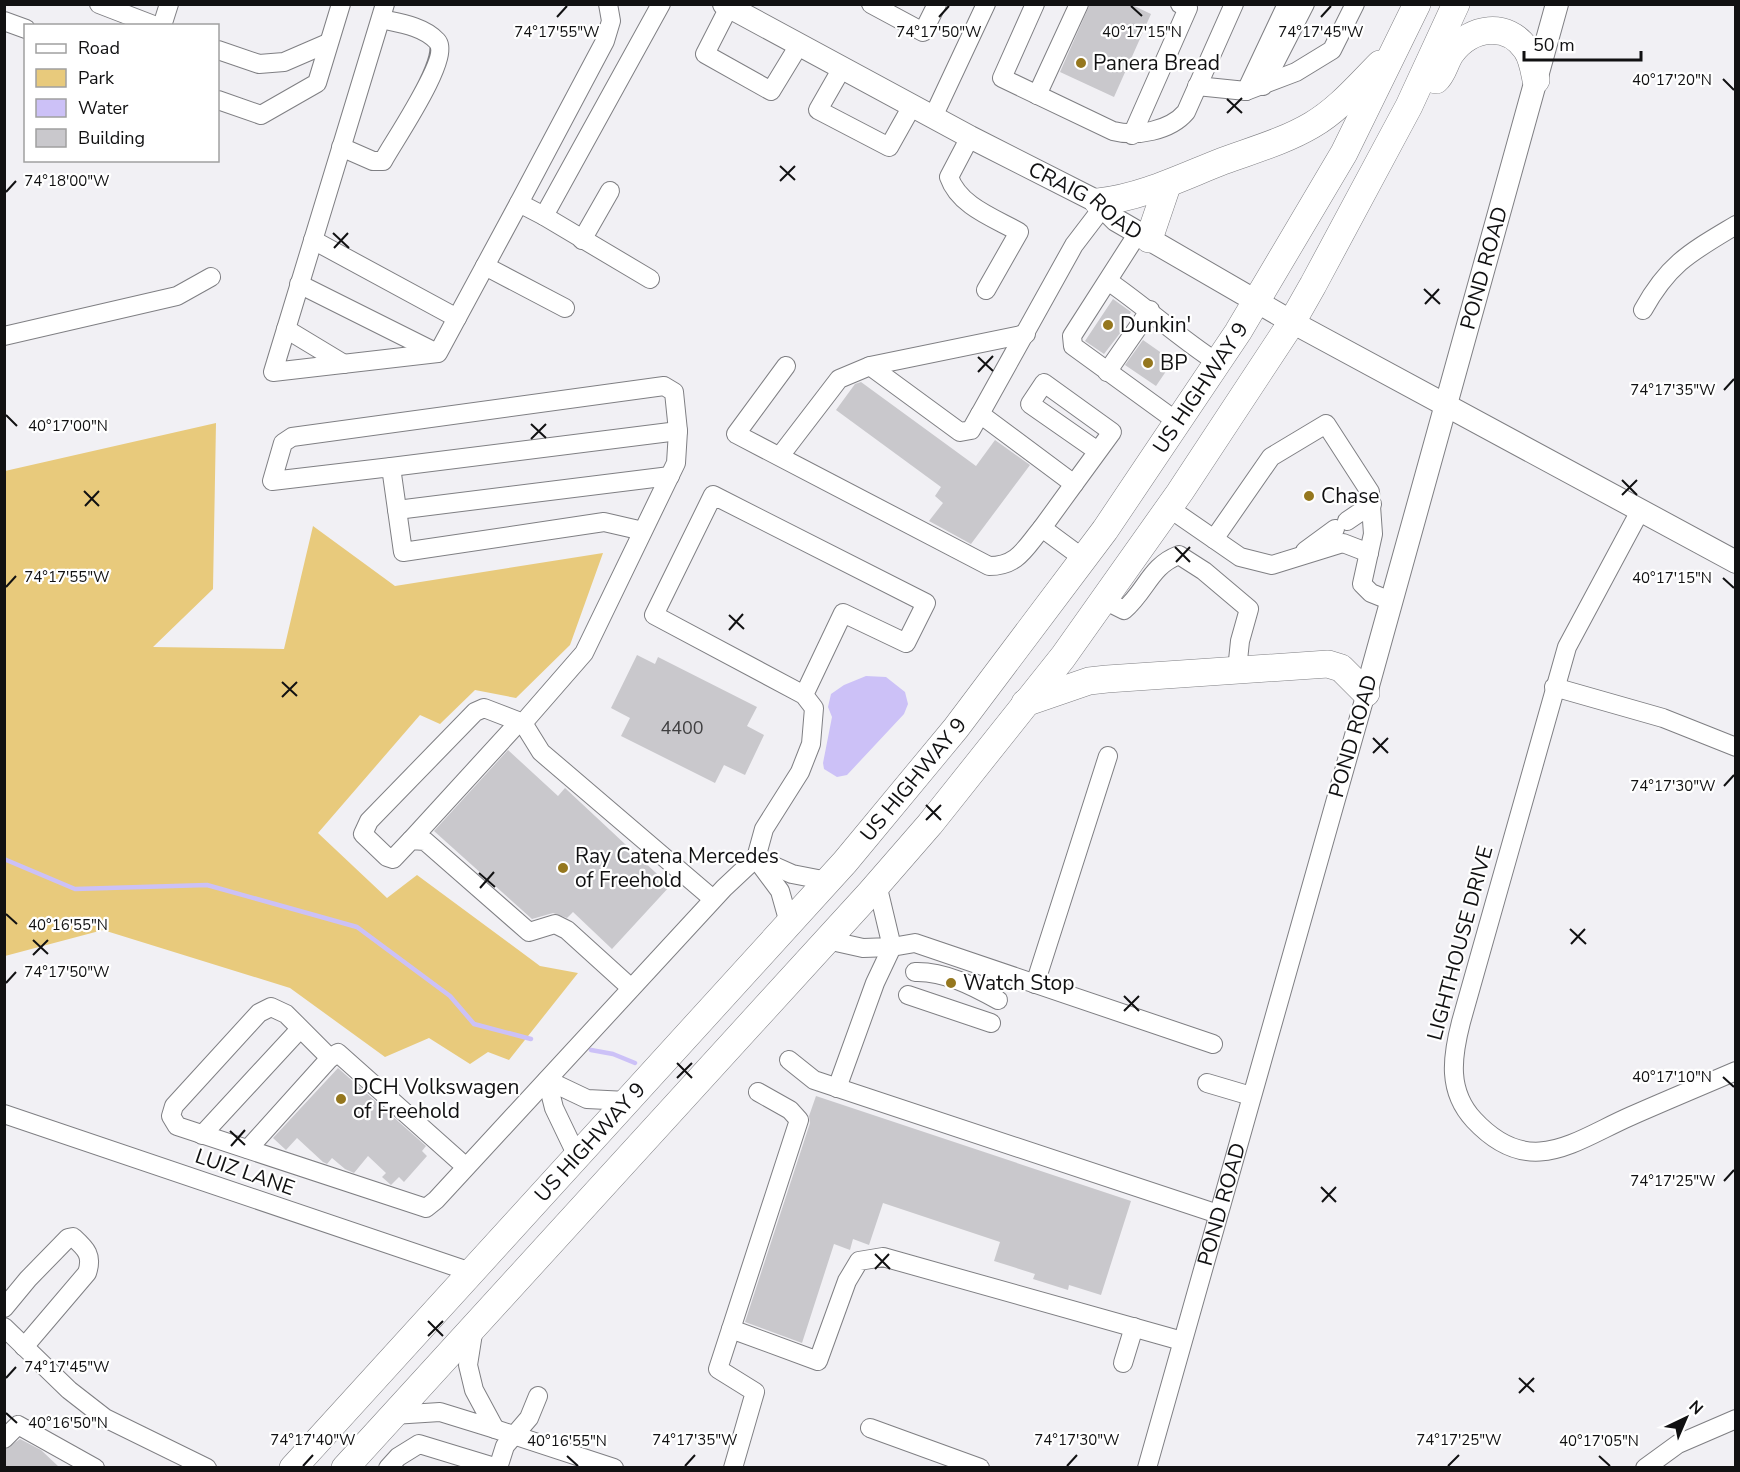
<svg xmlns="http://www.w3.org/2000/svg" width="1740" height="1472" viewBox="0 0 1740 1472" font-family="'Nunito Sans',sans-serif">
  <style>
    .green { fill: #e8ca7c }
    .water { fill: #ccc1f7 }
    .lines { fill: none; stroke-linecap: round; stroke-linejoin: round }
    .stream { stroke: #ccc1f7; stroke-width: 4.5 }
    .building { fill: #c9c8cc }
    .minor-casing { stroke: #7f7f83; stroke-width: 20 }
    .major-casing { stroke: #7f7f83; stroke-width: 24 }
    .highway-casing { stroke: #7f7f83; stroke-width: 28 }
    .minor { stroke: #fff; stroke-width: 18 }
    .major { stroke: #fff; stroke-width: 22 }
    .highway { stroke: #fff; stroke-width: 27 }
    .ticks { fill: none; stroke: #111112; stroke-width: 2 }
    .poi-dot { fill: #95771e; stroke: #fff; stroke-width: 2 }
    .labels { text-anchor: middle; stroke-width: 4.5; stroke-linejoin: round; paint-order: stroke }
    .number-label { font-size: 18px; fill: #3f3f40 }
    .poi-label { font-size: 21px; fill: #111112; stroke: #fff; text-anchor: start }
    .street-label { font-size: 21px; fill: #111112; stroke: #fff }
    .ticks-label { font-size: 15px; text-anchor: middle; fill: #111112; stroke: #fff; stroke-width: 4.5; stroke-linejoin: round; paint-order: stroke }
  </style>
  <rect width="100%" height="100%" fill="#f1f0f4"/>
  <path class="green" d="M 216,423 L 213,589 L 153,647 L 284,649 L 313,526 L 395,586 L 603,553 L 570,645 L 516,698 L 475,690 L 440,724 L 420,715 L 318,833 L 387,898 L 417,875 L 540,966 L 578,973 L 509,1060 L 488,1052 L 470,1064 L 429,1038 L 385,1057 L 290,988 L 103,930 L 5,956 L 5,471 Z"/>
  <path class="water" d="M 866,676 L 886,677 L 905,692 L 908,704 L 904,714 L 847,775 L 837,777 L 824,769 L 823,763 L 832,717 L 828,707 L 831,694 L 844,685 Z"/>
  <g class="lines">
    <path class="stream" d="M 4,859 L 75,889 L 207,885 L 357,927 L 450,996 L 474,1024 L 531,1039
      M 591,1050 L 613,1054 L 635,1063"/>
  </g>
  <path class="building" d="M 1090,4 L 1130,4 L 1151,14 L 1114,97 L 1060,72 Z
    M 1113,299 L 1131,312 L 1122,327 L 1124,328 L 1104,354 L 1085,341 Z
    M 1143,340 L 1173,361 L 1156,386 L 1125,365 Z
    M 861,382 L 976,466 L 995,440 L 1030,465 L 971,544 L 929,521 L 943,503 L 935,496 L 941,487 L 836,410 L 855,384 Z
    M 637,655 L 655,664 L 658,657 L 757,707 L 747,726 L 764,735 L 745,775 L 724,765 L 715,783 L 621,736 L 630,718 L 611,708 Z
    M 508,750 L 558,796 L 565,788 L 670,886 L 612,949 L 573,912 L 567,918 L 553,913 L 532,919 L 434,831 Z
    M 338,1068 L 426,1146 L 422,1151 L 427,1156 L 404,1182 L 399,1177 L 391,1185 L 382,1177 L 386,1173 L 368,1156 L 354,1173 L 345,1169 L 332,1158 L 327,1164 L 323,1162 L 297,1138 L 286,1150 L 273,1138 Z
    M 816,1096 L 1131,1201 L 1101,1295 L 1069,1285 L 1068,1290 L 1033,1279 L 1035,1274 L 994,1261 L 1000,1242 L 883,1203 L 869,1245 L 853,1239 L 850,1250 L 834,1244 L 802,1343 L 745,1322 L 810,1123 L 809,1116 Z
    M 20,1439 L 41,1450 L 59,1467 L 4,1467 L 4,1450 Z"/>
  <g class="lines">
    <defs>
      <g id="minor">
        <path d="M 99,4 L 156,26"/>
        <path d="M 385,4 L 273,372 L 438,353 L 519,203 L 544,216 L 661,4"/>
        <path d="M 871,4 L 923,32 L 937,4"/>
        <path d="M 1035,4 L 1002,78 L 1113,131 C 1136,137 1170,131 1186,112 L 1234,4"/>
        <path d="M 729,7 L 705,54 L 771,91 L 799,45"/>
        <path d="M 4,21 L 26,29"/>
        <path d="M 162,26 L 169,4"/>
        <path d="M 218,50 L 259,64 L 284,62 L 328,43"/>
        <path d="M 842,68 L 818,110 L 889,147 L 912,106"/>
        <path d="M 1197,86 L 1246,91 L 1296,72 L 1332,50 L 1355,4"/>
        <path d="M 1263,86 L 1305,4"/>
        <path d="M 1246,91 L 1287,4"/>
        <path d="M 1037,95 L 1079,4"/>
        <path d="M 218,100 L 261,115 L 317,83 L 341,4"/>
        <path d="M 933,117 L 986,4"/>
        <path d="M 1132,135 L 1188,8 L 1180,4"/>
        <path d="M 970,137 L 949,177 C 959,206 994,218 1019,232 L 986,290"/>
        <path d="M 341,147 L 373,161 L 383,161 C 393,142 452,57 437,41 C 423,26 399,23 381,19"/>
        <path d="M 519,203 L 605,41 L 611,21 L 608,4"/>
        <path d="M 544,216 L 650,279"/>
        <path d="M 1138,233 L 1072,336 L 1073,346 L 1179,423"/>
        <path d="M 313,240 L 457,318"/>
        <path d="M 582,240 L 610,191"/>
        <path d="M 485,266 L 565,308"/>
        <path d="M 1108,281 C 1146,307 1179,338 1218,363"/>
        <path d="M 299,284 L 437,353"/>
        <path d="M 1643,310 C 1669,263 1691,252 1736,225"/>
        <path d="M 286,329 L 344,364"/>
        <path d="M 4,336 L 177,296 L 211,277"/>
        <path d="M 786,366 L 736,434 L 989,566 C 1018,566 1025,548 1042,528 L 1084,559"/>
        <path d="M 870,366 L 1026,334"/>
        <path d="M 1107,372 L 1150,310"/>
        <path d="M 980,414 L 1074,245 L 1103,207"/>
        <path d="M 780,456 L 839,379 L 870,366 L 960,432 L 971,430 L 980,414 L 1074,484 L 1042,528"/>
        <path d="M 391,467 L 678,431"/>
        <path d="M 1074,484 L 1112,432 L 1044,383 L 1030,404 L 1096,450"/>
        <path d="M 1169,508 L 1240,557 L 1272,565 L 1343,543 L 1369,553"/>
        <path d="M 397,510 L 670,476"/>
        <path d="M 1640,511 L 1567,647 L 1461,1022 C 1452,1057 1447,1091 1474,1120 C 1530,1180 1574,1141 1631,1116 C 1665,1101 1701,1086 1736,1071"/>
        <path d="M 1347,521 L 1372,504"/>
        <path d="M 1214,539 L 1271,457 L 1326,424 L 1370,492 L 1373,534 L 1362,584 L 1371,593 L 1391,601"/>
        <path d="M 1305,551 L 1335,529"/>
        <path d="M 1104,600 L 1124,610 C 1147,590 1150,566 1179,555 L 1204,571 L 1249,609 L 1240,641 L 1237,670"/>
        <path d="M 1554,687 L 1663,718 L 1736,747"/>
        <path d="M 523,723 L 541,752 L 713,899"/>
        <path d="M 411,840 L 519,722"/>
        <path d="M 756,858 L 792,874 L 828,881"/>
        <path d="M 757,860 L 780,891 L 789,923"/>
        <path d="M 827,940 L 863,948 L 892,947 L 877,884"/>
        <path d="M 915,972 C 944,971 973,986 998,1000"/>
        <path d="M 1035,984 L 1108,756"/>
        <path d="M 631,988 L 567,930 L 555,924 L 529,932 L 425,841 L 411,840 L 393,859 L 387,857 L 363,834 L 369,821 L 475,712 L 484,708 L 523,723 L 584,653 L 676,463 L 678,431 L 674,392 L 664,386 L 292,437 L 283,443 L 272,481 L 391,467 L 403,552 L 604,522 L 643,531"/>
        <path d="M 908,995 L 991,1023"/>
        <path d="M 789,1060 L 814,1080 L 1218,1214"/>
        <path d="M 1207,1083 L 1251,1096"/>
        <path d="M 837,1088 L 875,983 L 892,947 L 915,943 L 1213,1044"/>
        <path d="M 4,1114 L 471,1272"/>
        <path d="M 202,1135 L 300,1029"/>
        <path d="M 248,1149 L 330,1058"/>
        <path d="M 577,1156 L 554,1108 L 547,1080 L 587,1099 L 627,1101"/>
        <path d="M 466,1167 L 338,1053 L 330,1058 L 286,1014 L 271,1007 L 259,1013 L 174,1106 L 171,1116 L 177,1126 L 426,1208 L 436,1200 L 724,888 L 756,858 L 764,829 L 800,772 L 811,744 L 814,708 L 804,695 L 654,615 L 713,495 L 926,603 L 906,643 L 843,613 L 804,695"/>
        <path d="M 4,1308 L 28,1279 L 68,1238 L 73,1237 C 86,1249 93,1255 87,1273 L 24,1347"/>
        <path d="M 4,1327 L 69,1390 L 105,1418 L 207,1468"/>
        <path d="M 731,1329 L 799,1120 L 790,1110 L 758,1092"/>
        <path d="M 1123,1363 L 1134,1327"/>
        <path d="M 393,1415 L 440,1412 L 495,1429 L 474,1390 L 468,1365 L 474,1327"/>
        <path d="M 870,1428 L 980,1468"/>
        <path d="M 495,1429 L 614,1468"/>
        <path d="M 4,1439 L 18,1425 L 95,1468"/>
        <path d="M 388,1468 L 398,1457 L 419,1444 L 498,1468"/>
        <path d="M 498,1468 L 505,1446 L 529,1418 L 538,1396"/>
        <path d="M 733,1468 L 755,1392 L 718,1369 L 731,1329 L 818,1361 L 847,1281 L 859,1261 L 883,1257 L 1182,1341"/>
        <path id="s1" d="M 1147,1468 L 1366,693"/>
        <path d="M 1645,1468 L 1678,1444 L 1736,1419"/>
      </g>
      <g id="major">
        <path id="s2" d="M 724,4 L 970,137 L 1098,202 L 1116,220 L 1292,322 L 1736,562"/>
        <path id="s3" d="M 1366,693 L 1557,4"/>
      </g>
      <g id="highway">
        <path d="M 1436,80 C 1444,73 1445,61 1452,52 C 1471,27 1507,21 1526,49 C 1532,57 1534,70 1536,80"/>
        <path d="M 1098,202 C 1143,197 1182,177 1223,161 C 1253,150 1285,141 1312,125 C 1338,110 1359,85 1380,64"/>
        <path d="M 1149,239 L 1167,186"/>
        <path d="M 1025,703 L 1089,681 L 1107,679 L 1328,664 L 1341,668 L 1366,693"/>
        <path id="s4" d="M 293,1468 L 845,862 L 956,728 L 1105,530 L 1238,332 L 1344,153 L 1417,4"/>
        <path d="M 345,1468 L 870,893 L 930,824 L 1063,657 L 1180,492 L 1292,322 L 1313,285 L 1409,106 L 1456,4"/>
      </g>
    </defs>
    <use href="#minor" class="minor-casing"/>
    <use href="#major" class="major-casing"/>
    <use href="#highway" class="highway-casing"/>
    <use href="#minor" class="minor"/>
    <use href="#major" class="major"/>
    <use href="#highway" class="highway"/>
  </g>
  <path class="ticks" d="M 1131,6 L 1142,16M 557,17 L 567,6M 939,17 L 949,6M 1321,17 L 1331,6M 1723,79 L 1734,90M 1227,99 L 1242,113M 1227,113 L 1242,98M 780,166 L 795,180M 780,181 L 795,166M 6,192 L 16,181M 333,233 L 349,248M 334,248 L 348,233M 1424,289 L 1440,304M 1425,304 L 1439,289M 978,357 L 993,371M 978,372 L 993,356M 1724,390 L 1734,379M 6,415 L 17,426M 531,424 L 546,438M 531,439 L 546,424M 1622,480 L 1637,495M 84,491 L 99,506M 1622,495 L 1637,480M 85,506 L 99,491M 1175,547 L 1190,562M 1176,562 L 1190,547M 1723,578 L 1734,588M 6,587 L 16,576M 729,615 L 744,629M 729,630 L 743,614M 282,682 L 297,696M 282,697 L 297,682M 1373,738 L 1388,753M 1373,753 L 1388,738M 1724,786 L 1734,775M 926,805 L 941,820M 926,820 L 941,805M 479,873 L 495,887M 480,888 L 494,872M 6,914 L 17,924M 1570,929 L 1586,944M 33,940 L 48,954M 1571,944 L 1585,929M 33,955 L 48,940M 6,983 L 16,972M 1124,996 L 1139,1011M 1124,1011 L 1139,996M 677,1063 L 692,1078M 1723,1077 L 1734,1087M 677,1078 L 692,1063M 230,1131 L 245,1145M 231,1146 L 245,1130M 1724,1181 L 1734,1170M 1321,1187 L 1336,1202M 1322,1202 L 1336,1187M 875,1254 L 890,1269M 875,1269 L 889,1254M 428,1321 L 443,1336M 428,1336 L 443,1321M 6,1378 L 16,1367M 1519,1378 L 1534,1392M 1519,1393 L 1534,1378M 6,1413 L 17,1423M 567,1456 L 578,1466M 1599,1456 L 1610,1466M 303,1466 L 313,1455M 685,1466 L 695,1455M 1067,1466 L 1077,1455M 1448,1466 L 1459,1455"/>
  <g class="poi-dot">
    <circle cx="1081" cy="63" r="6"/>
    <circle cx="1108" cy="325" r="6"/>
    <circle cx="1148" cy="363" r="6"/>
    <circle cx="1309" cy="496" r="6"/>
    <circle cx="563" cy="868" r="6"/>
    <circle cx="951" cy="983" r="6"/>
    <circle cx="341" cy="1099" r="6"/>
  </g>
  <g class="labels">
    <g class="number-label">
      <text x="682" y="734">4400</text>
    </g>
    <g class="poi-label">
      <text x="1093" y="70">Panera Bread</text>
      <text x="1120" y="332">Dunkin'</text>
      <text x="1160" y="370">BP</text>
      <text x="1321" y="503">Chase</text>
      <text x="575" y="863">Ray Catena Mercedes<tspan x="575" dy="24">of Freehold</tspan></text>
      <text x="963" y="990">Watch Stop</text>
      <text x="353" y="1094">DCH Volkswagen<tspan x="353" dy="24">of Freehold</tspan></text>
    </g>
    <g class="street-label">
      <text dy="7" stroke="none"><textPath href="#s2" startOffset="412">CRAIG ROAD</textPath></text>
      <text dy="7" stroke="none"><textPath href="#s3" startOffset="441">POND ROAD</textPath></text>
      <text dy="7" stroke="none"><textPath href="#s4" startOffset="1413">US HIGHWAY 9</textPath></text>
      <text transform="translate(1353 736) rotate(-74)" y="7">POND ROAD</text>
      <text dy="7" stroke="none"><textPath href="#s4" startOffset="927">US HIGHWAY 9</textPath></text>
      <text transform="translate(1460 943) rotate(-75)" y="7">LIGHTHOUSE DRIVE</text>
      <text dy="7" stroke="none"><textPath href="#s4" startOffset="441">US HIGHWAY 9</textPath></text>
      <text transform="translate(245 1172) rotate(19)" y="7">LUIZ LANE</text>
      <text dy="7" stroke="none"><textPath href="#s1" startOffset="274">POND ROAD</textPath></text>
    </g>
  </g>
  <g class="ticks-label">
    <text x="1142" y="37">40°17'15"N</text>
    <text x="557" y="37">74°17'55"W</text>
    <text x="939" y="37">74°17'50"W</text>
    <text x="1321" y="37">74°17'45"W</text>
    <text x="1672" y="85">40°17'20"N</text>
    <text x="67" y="186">74°18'00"W</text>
    <text x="1673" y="395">74°17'35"W</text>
    <text x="68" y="431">40°17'00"N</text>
    <text x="67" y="582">74°17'55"W</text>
    <text x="1672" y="583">40°17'15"N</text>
    <text x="1673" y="791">74°17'30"W</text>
    <text x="68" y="930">40°16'55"N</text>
    <text x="67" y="977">74°17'50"W</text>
    <text x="1672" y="1082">40°17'10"N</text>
    <text x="1673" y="1186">74°17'25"W</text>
    <text x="67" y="1372">74°17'45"W</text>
    <text x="68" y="1428">40°16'50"N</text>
    <text x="313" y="1445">74°17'40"W</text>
    <text x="695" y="1445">74°17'35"W</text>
    <text x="1077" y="1445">74°17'30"W</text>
    <text x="1459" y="1445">74°17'25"W</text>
    <text x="567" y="1446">40°16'55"N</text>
    <text x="1599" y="1446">40°17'05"N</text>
  </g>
  <rect width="1740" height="1472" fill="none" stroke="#111112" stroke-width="12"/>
  <rect x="24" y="24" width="195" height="138" fill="#ffffff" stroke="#a0a0a0" stroke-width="1.5"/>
  <rect x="36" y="44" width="30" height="9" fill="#ffffff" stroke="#a0a0a0" stroke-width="1.5"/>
  <text x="78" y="54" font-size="18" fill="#111112">Road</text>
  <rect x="36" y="69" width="30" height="18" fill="#e8ca7c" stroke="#a0a0a0" stroke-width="1.5"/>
  <text x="78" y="84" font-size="18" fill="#111112">Park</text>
  <rect x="36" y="99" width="30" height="18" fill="#ccc1f7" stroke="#a0a0a0" stroke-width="1.5"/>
  <text x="78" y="114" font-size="18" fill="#111112">Water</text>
  <rect x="36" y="129" width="30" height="18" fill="#c9c8cc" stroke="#a0a0a0" stroke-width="1.5"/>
  <text x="78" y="144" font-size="18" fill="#111112">Building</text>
  <g transform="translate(1686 1418) rotate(44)" stroke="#ffffff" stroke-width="4.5" paint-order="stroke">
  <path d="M0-4.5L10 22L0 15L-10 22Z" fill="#111112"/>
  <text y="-9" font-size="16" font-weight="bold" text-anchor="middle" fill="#111112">N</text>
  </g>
  <path d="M1524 51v9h117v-9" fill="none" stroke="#111112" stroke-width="3"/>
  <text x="1533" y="51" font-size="18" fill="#111112" stroke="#ffffff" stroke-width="4.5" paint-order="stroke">50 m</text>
</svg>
